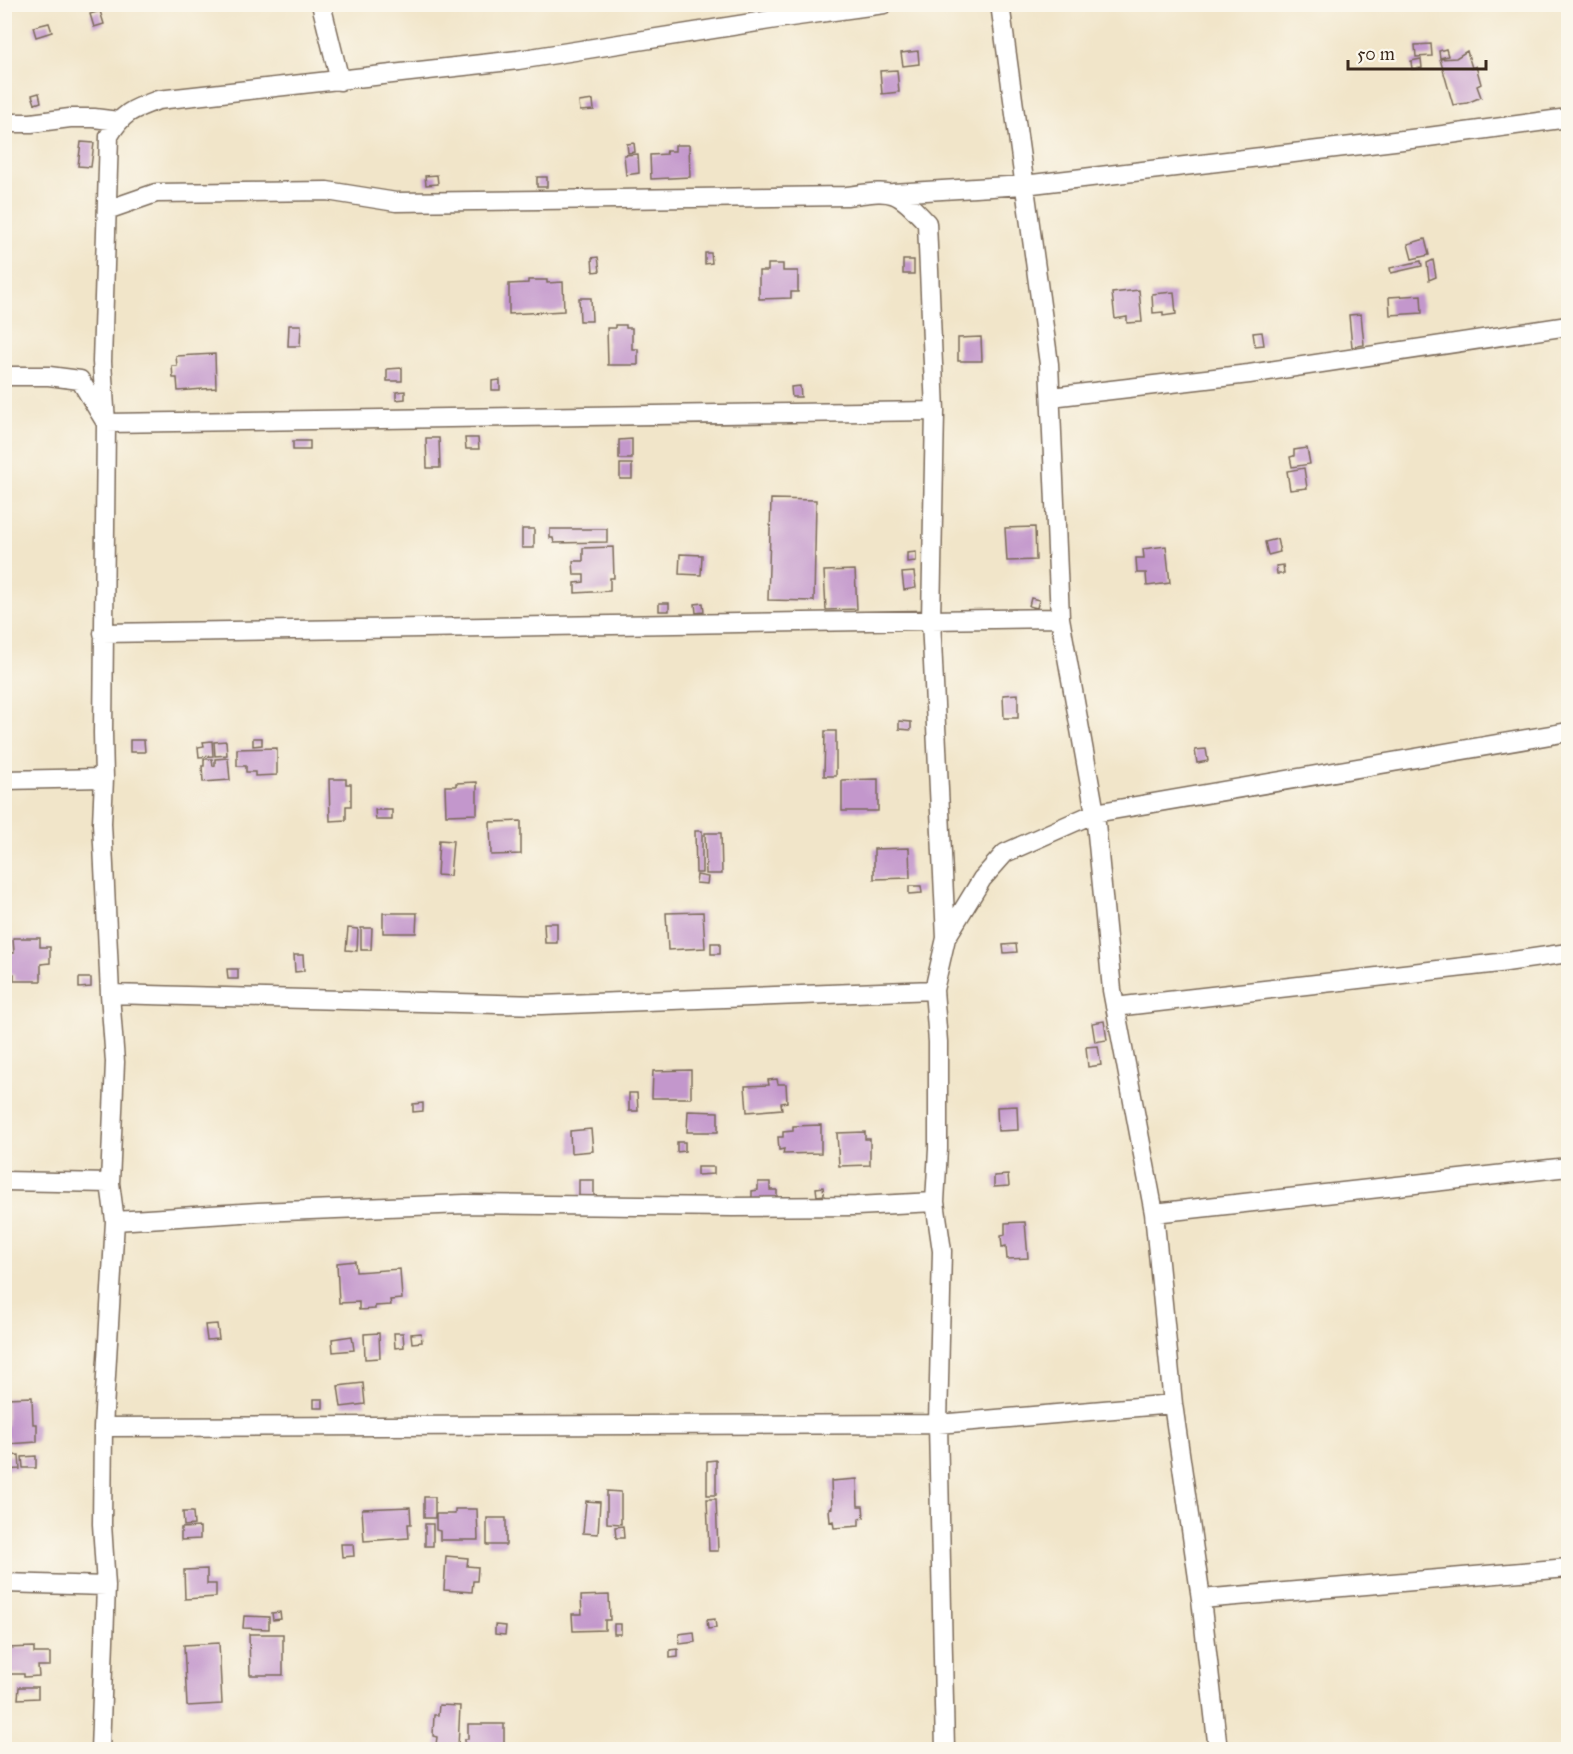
<svg xmlns="http://www.w3.org/2000/svg" width="1573" height="1754" viewBox="0 0 1573 1754" font-family="'IM FELL Great Primer',serif">
  <style>
    .building { fill: #c397cc }
    .lines { fill: none; stroke-linecap: round; stroke-linejoin: round }
    .street-casing { stroke: #7b6b5a; stroke-width: 21 }
    .street { stroke: #fff; stroke-width: 18 }
  </style>
  <rect width="100%" height="100%" fill="#fbf7ec"/>
  <filter id="ink" filterUnits="userSpaceOnUse"><feTurbulence type="fractalNoise" baseFrequency=".0167" numOctaves="2"/><feDisplacementMap in="SourceGraphic" scale="12" xChannelSelector="R" yChannelSelector="G"/><feConvolveMatrix kernelMatrix="1 2 1 2 8 2 1 2 1" color-interpolation-filters="sRGB"/></filter>
  <filter id="wash" filterUnits="userSpaceOnUse"><feTurbulence type="fractalNoise" baseFrequency=".008" numOctaves="4" result="noise"/><feDisplacementMap in="SourceGraphic" scale="24" xChannelSelector="R" yChannelSelector="G"/><feGaussianBlur stdDeviation="1.35" result="paint"/><feColorMatrix in="noise" values="0 0 0 0 0 0 0 0 0 0 0 0 0 0 0 0 0 1.4 0 .05"/><feComposite in="paint" operator="in"/></filter>
  <g filter="url(#wash)">
    <rect width="100%" height="100%" fill="#f1e5c9"/>
    <g id="blocks">
      <path class="building" d="M 100,11 L 104,24 L 94,27 L 90,14 Z
        M 49,23 L 52,32 L 36,37 L 33,27 Z
        M 1431,44 L 1432,56 L 1416,57 L 1415,45 Z
        M 1446,49 L 1448,56 L 1440,58 L 1439,51 Z
        M 918,51 L 919,64 L 903,66 L 901,53 Z
        M 1467,51 L 1472,68 L 1476,66 L 1481,84 L 1477,86 L 1481,97 L 1467,103 L 1453,105 L 1440,59 L 1456,58 Z
        M 1421,59 L 1422,68 L 1412,69 L 1411,61 Z
        M 897,70 L 899,92 L 882,94 L 880,71 Z
        M 39,93 L 41,102 L 35,104 L 32,95 Z
        M 593,100 L 594,110 L 580,111 L 579,102 Z
        M 81,142 L 94,143 L 91,167 L 78,166 Z
        M 634,143 L 635,152 L 628,153 L 627,144 Z
        M 675,145 L 689,145 L 690,177 L 651,179 L 650,155 L 667,154 L 666,151 L 675,151 Z
        M 638,154 L 639,173 L 626,175 L 624,155 Z
        M 437,175 L 438,184 L 426,185 L 425,176 Z
        M 537,177 L 547,177 L 547,187 L 537,187 Z
        M 1425,239 L 1429,255 L 1412,259 L 1408,244 Z
        M 705,253 L 711,253 L 712,263 L 705,264 Z
        M 598,257 L 600,271 L 593,272 L 592,258 Z
        M 903,260 L 914,260 L 914,274 L 903,274 Z
        M 1433,260 L 1436,277 L 1429,280 L 1427,263 Z
        M 1421,261 L 1422,266 L 1391,273 L 1390,268 Z
        M 768,264 L 783,264 L 783,271 L 798,271 L 798,292 L 791,292 L 791,298 L 759,299 L 759,271 L 768,271 Z
        M 528,280 L 547,280 L 547,283 L 563,282 L 564,311 L 509,314 L 509,284 L 528,283 Z
        M 1139,290 L 1142,322 L 1127,323 L 1127,317 L 1115,319 L 1112,293 Z
        M 1174,292 L 1176,314 L 1163,316 L 1163,312 L 1153,313 L 1152,294 Z
        M 1421,295 L 1422,313 L 1390,315 L 1389,297 Z
        M 579,298 L 591,298 L 592,321 L 580,321 Z
        M 1361,314 L 1364,345 L 1352,347 L 1349,315 Z
        M 289,325 L 301,325 L 300,346 L 288,346 Z
        M 615,325 L 626,325 L 626,328 L 632,328 L 632,349 L 638,349 L 638,365 L 608,365 L 607,328 L 615,328 Z
        M 1262,332 L 1264,345 L 1255,346 L 1253,333 Z
        M 981,337 L 982,361 L 958,361 L 958,338 Z
        M 215,354 L 216,388 L 178,391 L 177,378 L 173,378 L 172,366 L 177,366 L 176,356 Z
        M 402,368 L 402,381 L 387,381 L 387,369 Z
        M 500,380 L 500,390 L 492,390 L 492,381 Z
        M 800,386 L 801,397 L 792,397 L 791,387 Z
        M 405,391 L 405,399 L 396,400 L 396,392 Z
        M 426,438 L 439,438 L 440,468 L 427,468 Z
        M 465,438 L 478,438 L 479,449 L 466,449 Z
        M 632,439 L 632,459 L 619,459 L 619,440 Z
        M 293,441 L 310,441 L 310,450 L 293,450 Z
        M 1307,448 L 1310,464 L 1292,467 L 1290,457 L 1294,456 L 1294,450 Z
        M 620,464 L 632,464 L 632,479 L 620,479 Z
        M 1304,468 L 1307,488 L 1290,490 L 1287,471 Z
        M 771,499 L 816,500 L 814,601 L 768,600 Z
        M 1035,527 L 1036,560 L 1007,561 L 1005,528 Z
        M 522,529 L 534,529 L 534,548 L 522,548 Z
        M 550,529 L 607,529 L 607,542 L 554,543 L 553,538 L 550,538 Z
        M 1277,539 L 1280,552 L 1268,555 L 1265,542 Z
        M 1166,546 L 1170,583 L 1147,586 L 1146,573 L 1137,573 L 1136,558 L 1144,558 L 1143,549 Z
        M 613,547 L 614,578 L 610,578 L 610,591 L 575,593 L 575,583 L 584,582 L 584,575 L 574,575 L 573,561 L 583,561 L 583,548 Z
        M 916,552 L 916,561 L 907,562 L 907,553 Z
        M 680,554 L 702,555 L 701,575 L 679,574 Z
        M 1283,565 L 1284,574 L 1277,574 L 1276,566 Z
        M 855,570 L 857,609 L 826,610 L 824,571 Z
        M 914,572 L 916,588 L 904,590 L 902,573 Z
        M 1031,598 L 1039,600 L 1037,608 L 1029,606 Z
        M 659,603 L 669,603 L 669,611 L 659,611 Z
        M 703,603 L 704,612 L 696,613 L 695,604 Z
        M 1018,694 L 1018,718 L 1004,718 L 1003,695 Z
        M 899,721 L 911,722 L 911,730 L 899,729 Z
        M 825,731 L 836,731 L 836,776 L 824,776 Z
        M 253,738 L 262,738 L 262,745 L 253,746 Z
        M 130,740 L 144,740 L 145,752 L 130,752 Z
        M 212,741 L 213,756 L 199,757 L 198,747 L 204,746 L 203,742 Z
        M 226,741 L 227,755 L 215,756 L 214,742 Z
        M 277,748 L 277,775 L 255,776 L 255,772 L 246,772 L 246,766 L 237,766 L 237,749 Z
        M 1206,749 L 1208,761 L 1197,763 L 1195,750 Z
        M 228,758 L 230,780 L 203,782 L 202,766 L 204,766 L 204,759 L 212,759 L 213,766 L 215,766 L 215,759 Z
        M 329,779 L 346,779 L 346,784 L 351,784 L 351,806 L 346,806 L 346,820 L 330,821 Z
        M 878,779 L 878,811 L 842,811 L 842,780 Z
        M 477,782 L 477,814 L 446,815 L 445,786 L 456,786 L 456,783 Z
        M 375,810 L 392,810 L 392,820 L 376,820 Z
        M 521,821 L 521,854 L 491,855 L 490,822 Z
        M 695,831 L 702,831 L 702,873 L 696,873 Z
        M 705,833 L 721,833 L 722,874 L 706,874 Z
        M 439,840 L 453,841 L 450,876 L 437,875 Z
        M 909,848 L 910,878 L 874,879 L 874,849 Z
        M 697,875 L 708,877 L 707,884 L 696,883 Z
        M 909,886 L 921,886 L 922,893 L 909,894 Z
        M 703,912 L 705,948 L 668,950 L 666,913 Z
        M 383,913 L 417,913 L 416,933 L 383,933 Z
        M 544,923 L 557,923 L 557,943 L 545,943 Z
        M 348,928 L 358,929 L 357,951 L 346,950 Z
        M 361,928 L 372,928 L 371,950 L 361,950 Z
        M 13,938 L 40,938 L 40,947 L 50,947 L 50,963 L 41,964 L 41,981 L 14,981 L 14,974 L 10,974 L 10,953 L 14,953 Z
        M 711,943 L 720,943 L 720,954 L 711,954 Z
        M 1016,944 L 1017,952 L 1004,953 L 1003,945 Z
        M 294,955 L 303,955 L 304,971 L 295,972 Z
        M 227,969 L 238,969 L 238,979 L 228,979 Z
        M 79,978 L 91,978 L 91,987 L 79,988 Z
        M 1104,1021 L 1107,1040 L 1095,1042 L 1092,1023 Z
        M 1098,1046 L 1101,1065 L 1088,1067 L 1086,1047 Z
        M 691,1070 L 691,1098 L 652,1098 L 653,1071 Z
        M 777,1079 L 778,1084 L 786,1084 L 787,1102 L 781,1103 L 782,1109 L 747,1112 L 745,1086 L 769,1085 L 768,1080 Z
        M 629,1093 L 637,1093 L 638,1111 L 629,1111 Z
        M 423,1103 L 423,1111 L 413,1112 L 413,1104 Z
        M 1017,1106 L 1018,1130 L 998,1131 L 997,1107 Z
        M 688,1111 L 718,1112 L 718,1132 L 687,1132 Z
        M 821,1125 L 821,1153 L 783,1154 L 784,1149 L 779,1150 L 778,1137 L 783,1137 L 783,1132 L 793,1131 L 793,1126 Z
        M 591,1129 L 593,1151 L 571,1153 L 570,1131 Z
        M 865,1132 L 865,1139 L 870,1139 L 870,1165 L 839,1166 L 837,1133 Z
        M 677,1142 L 685,1142 L 685,1151 L 677,1152 Z
        M 697,1167 L 714,1167 L 714,1174 L 697,1175 Z
        M 1008,1175 L 1009,1186 L 994,1187 L 994,1176 Z
        M 579,1180 L 594,1180 L 594,1199 L 579,1199 Z
        M 758,1182 L 770,1182 L 770,1190 L 777,1190 L 777,1201 L 752,1201 L 752,1191 L 758,1190 Z
        M 823,1187 L 824,1195 L 817,1196 L 816,1188 Z
        M 1025,1222 L 1028,1258 L 1007,1259 L 1006,1246 L 1002,1247 L 1001,1236 L 1005,1235 L 1005,1223 Z
        M 355,1261 L 356,1272 L 400,1269 L 402,1299 L 390,1300 L 391,1305 L 375,1306 L 375,1309 L 359,1310 L 359,1302 L 339,1303 L 337,1263 Z
        M 217,1324 L 219,1339 L 207,1340 L 205,1325 Z
        M 379,1333 L 380,1358 L 365,1359 L 364,1334 Z
        M 394,1333 L 403,1333 L 404,1347 L 395,1348 Z
        M 421,1333 L 422,1342 L 412,1343 L 411,1334 Z
        M 352,1336 L 354,1350 L 333,1352 L 332,1339 Z
        M 363,1383 L 365,1404 L 341,1407 L 338,1386 Z
        M 32,1397 L 33,1424 L 37,1424 L 37,1442 L 8,1444 L 8,1437 L 4,1437 L 4,1426 L 7,1425 L 6,1398 Z
        M 314,1399 L 323,1399 L 323,1408 L 314,1408 Z
        M 19,1455 L 20,1469 L 4,1470 L 4,1456 Z
        M 36,1456 L 36,1468 L 23,1468 L 22,1457 Z
        M 716,1460 L 716,1495 L 707,1495 L 707,1461 Z
        M 857,1479 L 858,1506 L 863,1506 L 864,1518 L 859,1519 L 859,1526 L 834,1528 L 833,1521 L 830,1522 L 829,1509 L 832,1508 L 831,1481 Z
        M 607,1491 L 621,1492 L 621,1524 L 607,1523 Z
        M 424,1497 L 435,1497 L 435,1518 L 424,1518 Z
        M 707,1499 L 716,1499 L 718,1551 L 709,1551 Z
        M 586,1501 L 600,1502 L 598,1534 L 583,1533 Z
        M 410,1507 L 411,1524 L 408,1524 L 409,1538 L 364,1541 L 362,1509 Z
        M 455,1509 L 477,1509 L 478,1540 L 440,1540 L 440,1531 L 436,1530 L 436,1514 L 455,1514 Z
        M 183,1512 L 193,1512 L 194,1525 L 184,1526 Z
        M 487,1518 L 506,1518 L 506,1545 L 487,1545 Z
        M 425,1524 L 433,1524 L 433,1546 L 425,1546 Z
        M 623,1526 L 624,1538 L 616,1538 L 615,1527 Z
        M 200,1527 L 200,1539 L 181,1540 L 181,1528 Z
        M 341,1544 L 353,1544 L 354,1556 L 342,1557 Z
        M 446,1556 L 468,1558 L 467,1566 L 478,1567 L 477,1581 L 473,1581 L 472,1592 L 444,1590 Z
        M 207,1569 L 207,1584 L 216,1584 L 216,1597 L 185,1599 L 184,1570 Z
        M 609,1595 L 610,1620 L 605,1620 L 605,1630 L 573,1631 L 572,1614 L 582,1614 L 581,1596 Z
        M 280,1612 L 281,1619 L 273,1620 L 272,1613 Z
        M 244,1616 L 269,1617 L 269,1629 L 243,1628 Z
        M 715,1619 L 716,1628 L 708,1629 L 707,1620 Z
        M 614,1624 L 621,1624 L 621,1634 L 614,1634 Z
        M 495,1625 L 506,1626 L 505,1635 L 495,1634 Z
        M 694,1632 L 695,1642 L 680,1644 L 679,1634 Z
        M 249,1634 L 283,1634 L 283,1675 L 250,1675 Z
        M 219,1643 L 222,1704 L 187,1706 L 184,1645 Z
        M 34,1647 L 34,1653 L 50,1653 L 50,1666 L 38,1666 L 39,1676 L 24,1677 L 24,1674 L 6,1674 L 6,1648 Z
        M 678,1649 L 678,1657 L 670,1658 L 670,1650 Z
        M 19,1687 L 38,1687 L 38,1698 L 18,1699 Z
        M 439,1705 L 460,1706 L 458,1747 L 436,1745 L 437,1737 L 433,1736 L 434,1715 L 438,1715 Z
        M 468,1724 L 504,1724 L 504,1750 L 465,1750 L 465,1739 L 468,1739 Z"/>
    </g>
  </g>
  <g filter="url(#ink)">
    <use href="#blocks" fill-opacity="0" stroke="#7b6b5a" stroke-width="1.5"/>
    <g class="lines">
      <defs>
        <path id="street" d="M 321,4 L 340,81
          M 1000,4 L 1049,364 L 1060,618 L 1095,813 L 1112,990 L 1154,1213 L 1173,1404 L 1201,1599 L 1218,1750
          M 4,123 L 31,123 L 70,118 L 94,118 L 118,121
          M 893,193 L 1024,185 L 1428,137 L 1568,118
          M 107,210 L 156,193 L 327,191 L 396,202 L 847,196 C 894,190 894,188 927,223 L 935,411 L 931,620 L 946,938
          M 4,376 L 49,376 L 80,380 L 106,423 L 935,411
          M 1051,397 L 1249,374 L 1568,326
          M 103,633 L 1060,618
          M 4,780 L 104,778
          M 110,994 L 541,1005 L 934,990
          M 1115,1007 L 1499,963 L 1568,953
          M 4,1181 L 110,1183
          M 935,1202 L 942,1251 L 938,1424 L 945,1750
          M 1154,1213 L 1568,1167
          M 115,1221 L 258,1212 L 465,1204 L 733,1207 L 856,1206 L 935,1202 L 938,1149 L 938,1042 L 934,990 L 946,938 L 982,879 L 1005,853 L 1095,813 L 1568,732
          M 103,1427 L 938,1424 L 1173,1404
          M 4,1583 L 106,1586
          M 1201,1599 L 1568,1568
          M 100,1750 L 106,1586 L 102,1524 L 103,1427 L 115,1221 L 110,1183 L 115,1062 L 110,994 L 102,823 L 104,778 L 103,733 L 106,423 L 102,362 L 109,136 C 123,112 133,109 158,100 L 518,60 L 776,19 L 884,4"/>
      </defs>
      <use href="#street" class="street-casing"/>
      <use href="#street" class="street"/>
    </g>
  </g>
  <rect width="1573" height="1754" fill="none" stroke="#fbf7ec" stroke-width="24"/>
  <path d="M1348 60v9h138v-9" fill="none" stroke="#3b2a1e" stroke-width="3"/>
  <text x="1357" y="60" font-size="18" fill="#3b2a1e" stroke="#fbf7ec" stroke-width="4.5" paint-order="stroke">50 m</text>
</svg>
